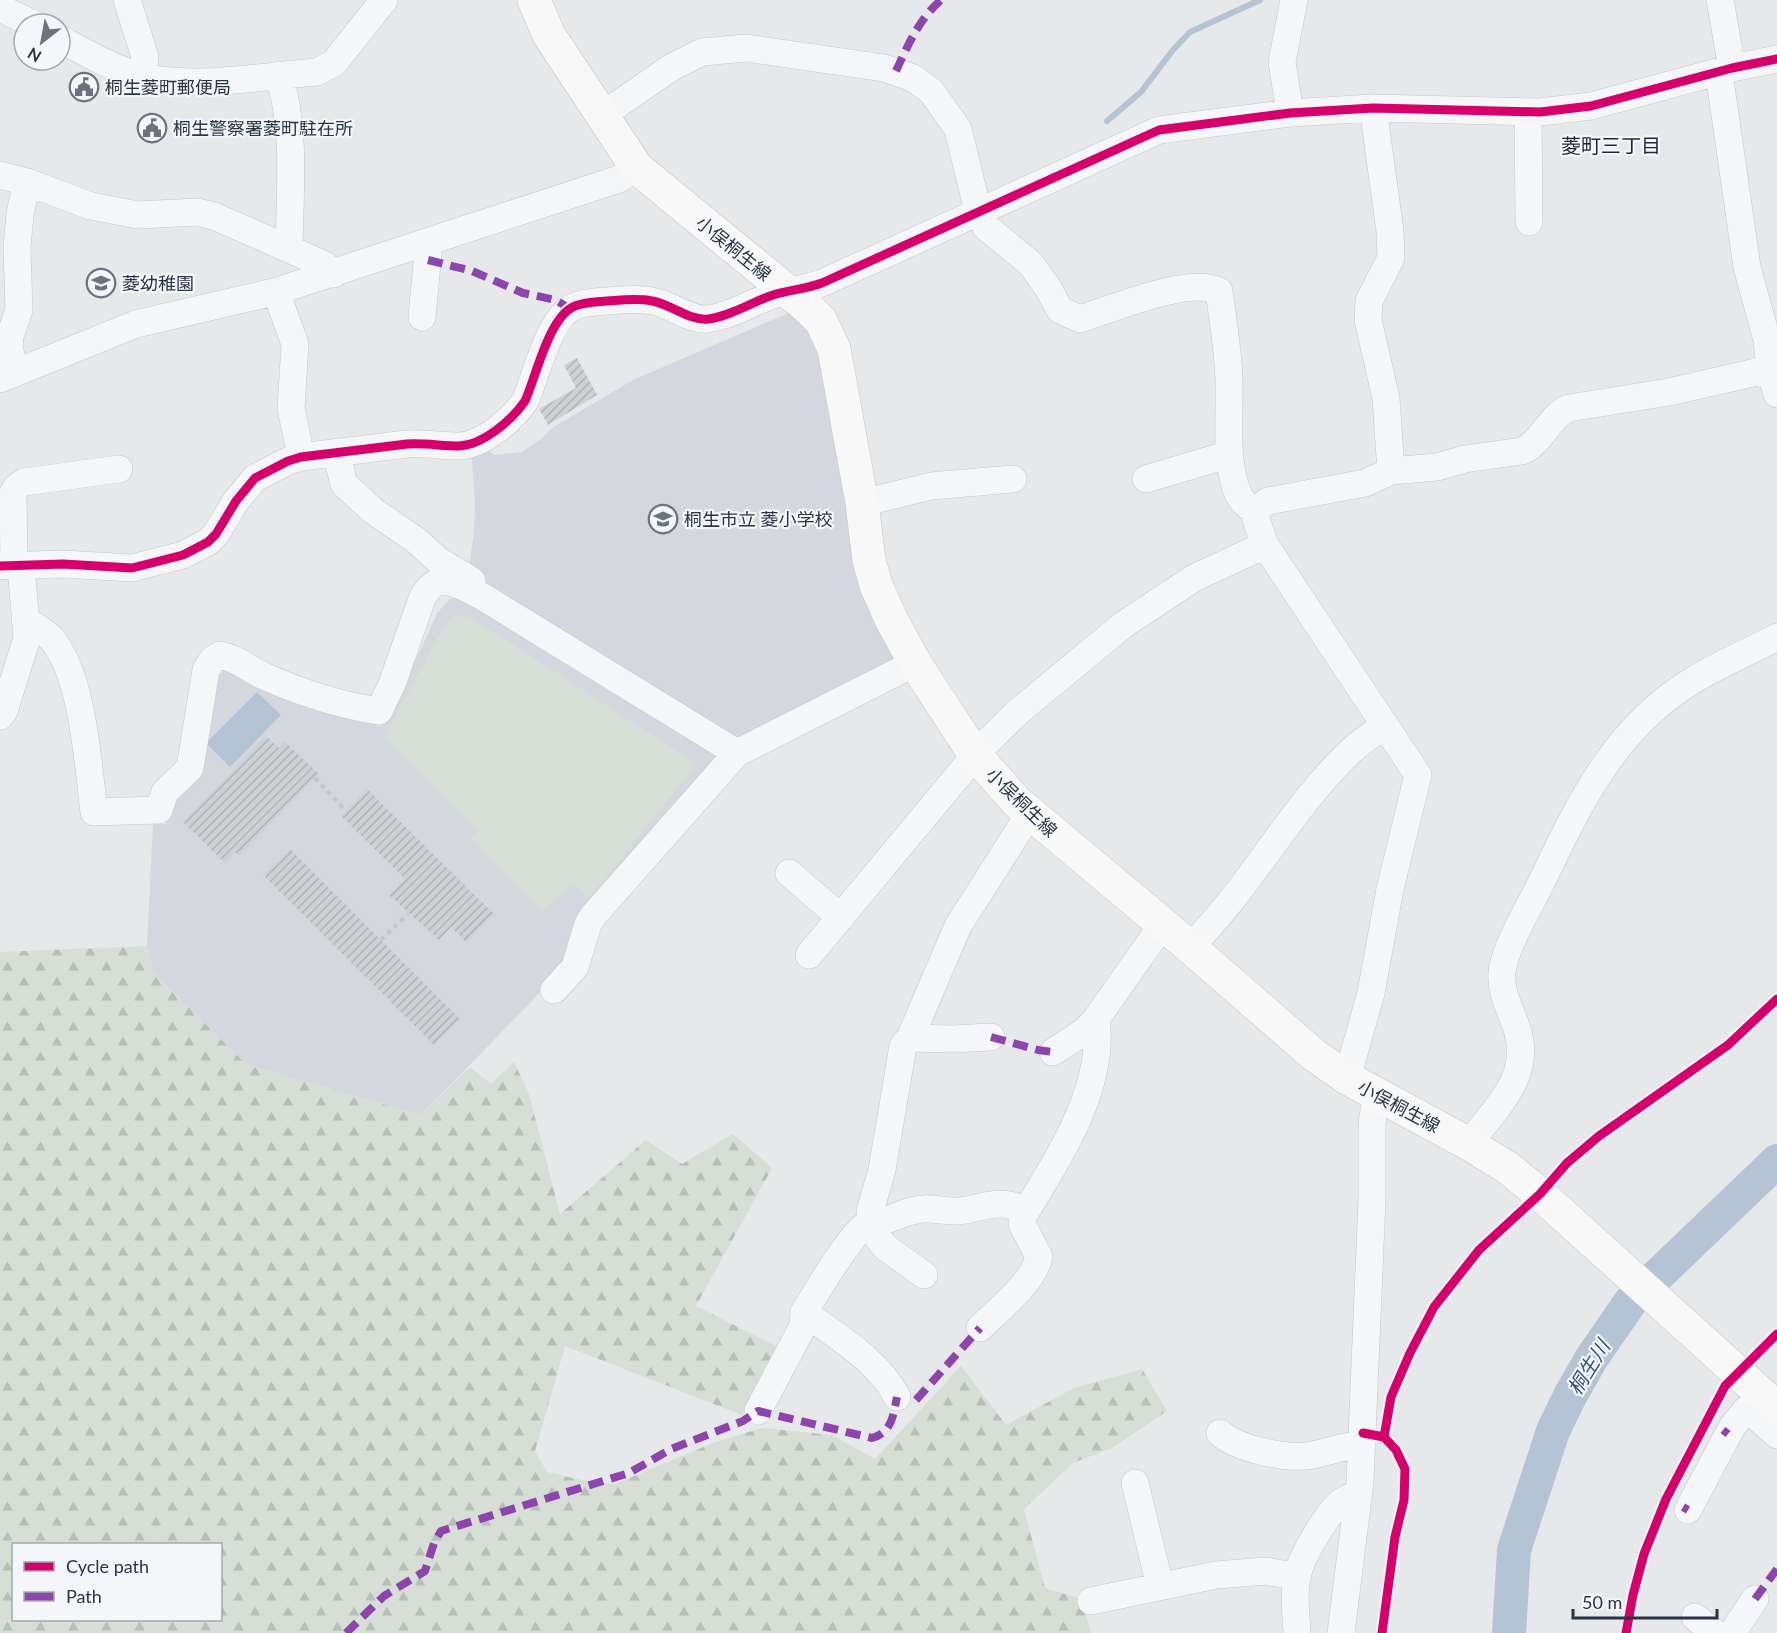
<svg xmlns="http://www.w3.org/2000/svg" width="1777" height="1633" font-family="Lato,'Noto Sans JP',sans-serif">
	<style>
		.built { fill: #d4d7dd }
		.forest { fill: url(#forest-firs); fill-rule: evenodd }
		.pitch { fill: #d6ded6 }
		.water { fill: #b4c4d5 }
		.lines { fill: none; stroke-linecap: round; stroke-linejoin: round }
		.stream { stroke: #b4c4d5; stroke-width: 6 }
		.river { stroke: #b4c4d5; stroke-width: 34 }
		.building { fill: url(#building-hatch) }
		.minor-casing { stroke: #c4c6c8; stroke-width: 28 }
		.major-casing { stroke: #c2c5c8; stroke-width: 34 }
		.path { stroke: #c5c6ca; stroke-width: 4; stroke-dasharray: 4.5 4.5; stroke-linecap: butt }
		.minor { stroke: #f5f6f7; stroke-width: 27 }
		.major { stroke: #f8f8f8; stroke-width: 33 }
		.quiet { stroke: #8e44ad; stroke-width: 8; stroke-dasharray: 15 8; stroke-linecap: butt }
		.cycleway-casing { stroke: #f4f6f9; stroke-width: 13 }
		.cycleway { stroke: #d6006c; stroke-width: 9 }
		.labels { text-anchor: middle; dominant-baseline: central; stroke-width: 4.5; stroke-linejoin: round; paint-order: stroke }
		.poi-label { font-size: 18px; fill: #2b3445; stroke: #f4f6f9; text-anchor: start }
		.street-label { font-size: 18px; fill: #2b3445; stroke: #f4f6f9 }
		.neighbourhood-label { font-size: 20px; fill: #1d2536; stroke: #f4f6f9 }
		.water-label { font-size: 20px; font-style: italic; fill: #34527a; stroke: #f4f6f9 }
	</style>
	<defs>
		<pattern id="forest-firs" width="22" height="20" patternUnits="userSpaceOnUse" patternTransform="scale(1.5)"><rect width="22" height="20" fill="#d6ded6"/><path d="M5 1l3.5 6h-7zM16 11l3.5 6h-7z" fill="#b8bfb9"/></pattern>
		<pattern id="building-hatch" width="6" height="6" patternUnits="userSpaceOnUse" patternTransform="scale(1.5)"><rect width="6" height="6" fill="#ced0d3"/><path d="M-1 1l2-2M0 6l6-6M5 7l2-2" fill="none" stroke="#b1b3b6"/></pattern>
	</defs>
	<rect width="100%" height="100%" fill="#e6e8ea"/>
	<!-- built -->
	<path class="built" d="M791,312L810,329L819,350L895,660L744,738H733L468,575L474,531L475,500L471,451L483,447L494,455L522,452L541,439L552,428L633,380Z
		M451,598L476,601L720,756L563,964L533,1000L421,1115L247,1065L153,972L147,946L153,824H166L170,800L212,681L230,666L373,722L379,727L420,651L437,613Z"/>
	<!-- forest -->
	<path class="forest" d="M147,946L153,972L247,1065L421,1115L470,1067L491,1084L514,1062L529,1094L560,1214L646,1140L682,1164L733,1134L772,1168L696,1306L780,1348L742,1415L565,1346L535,1451L547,1472L581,1480L615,1484L713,1443L762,1428L832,1435L875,1459L961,1366L1006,1425L1074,1388L1142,1369L1167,1411L1112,1448L1073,1463L1024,1509L1045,1588L1082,1599L1091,1633H0V952ZM14,1544H220V1620H14Z"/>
	<!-- pitch -->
	<path class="pitch" d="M455,615L469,617L500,636L697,764L589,898L573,884L542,911L471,838L478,830L384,738L444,626Z"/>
	<!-- water -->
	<path class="water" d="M257,692L281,715L230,767L206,743Z"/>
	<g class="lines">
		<!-- stream -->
		<path class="stream" d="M1107,121L1141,92L1173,50L1190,32L1260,0"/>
		<!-- river -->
		<path class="river" d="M1509,1633L1514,1550L1553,1431L1570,1396L1591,1359L1631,1301L1777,1161"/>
	</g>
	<!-- building -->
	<path class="building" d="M577,358L597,395L548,425L539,409L576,388L564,365Z
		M266,736L279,748L285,742L319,774L239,856L235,852L225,863L183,822Z
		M367,789L494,914L466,942L451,927L439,940L389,895L405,879L341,816Z
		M290,849L460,1019L434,1045L263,875Z"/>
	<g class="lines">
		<!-- minor casing -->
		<g class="minor-casing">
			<path id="minor" d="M127,0L145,57L142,76
				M1720,0L1732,68
				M0,8L33,24
				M60,39C86,53 114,69 143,77C195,89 264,76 317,72L334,63L384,0
				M1719,73L1747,267L1767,340L1770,369L1777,394
				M279,75C296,131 290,190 289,248
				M1373,108L1390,231L1391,258L1369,301L1368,320L1386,398L1391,471
				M1528,112L1529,222
				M1290,113L1282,62L1294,0
				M601,116L672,67L702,52L746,48L884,68L913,78L931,91L958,129L975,199L986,227L1031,264L1048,288L1060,310L1080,319C1112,309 1189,276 1219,291C1223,320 1228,350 1229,379C1230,408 1226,450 1233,477C1236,492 1241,504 1255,510
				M0,175L27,182L91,206L138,215L197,212L214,216L323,264L334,274
				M274,292L279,300L295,344L291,408L301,457
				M422,317L428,253L426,243
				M15,372L9,347L10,336L19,310L17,247L20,214L27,182
				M0,379L136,324L274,292L619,179L637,168
				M336,452L344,484L372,510L417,541L438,560L472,581
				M1146,479L1230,454
				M862,503L931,486L1013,479
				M1255,510L1256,519L1265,545L1418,775L1390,889L1371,993L1347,1078
				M1255,510L1268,501L1365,483L1391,471L1437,467L1465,459L1522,451C1542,443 1548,417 1569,408L1669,392L1770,369
				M0,566L63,564L132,568L183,555L208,542L216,534L236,501L255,478L288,461L301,457L407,444C426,443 442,446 459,446C483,445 512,420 525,401C536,377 549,316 575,306C585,302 596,302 607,301C622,300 637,298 652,301C671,304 689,321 708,319C731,316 752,302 773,295C789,290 806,289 822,283L1159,130L1290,113L1373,108L1540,112L1591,106L1732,68L1777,59
				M14,566L13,493L17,487L24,482L119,469
				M25,619C33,625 44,631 51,638C83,674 88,765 94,812L159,810L165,792L190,768L206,670L212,660L220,655C237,658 250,670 266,677C302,693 340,705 379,711L392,684L423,596C427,591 430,586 436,583C453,576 486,599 501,608L737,753
				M0,716L4,711L27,638L21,565
				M789,873L841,918
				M1190,947C1251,887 1290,808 1352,750C1362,741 1374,733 1385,725
				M809,955L982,747L1019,711L1123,625L1194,578L1265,545
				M554,990L575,967L588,924L593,916L737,753L915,663
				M910,1038L953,1039L991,1037
				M1053,1052L1085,1031L1096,1019L1163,924
				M1469,1144C1494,1109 1533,1077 1517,1029C1511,1010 1500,993 1502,972C1505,947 1528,909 1540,885C1578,806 1614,728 1692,681C1719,664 1749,652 1777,637
				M924,1275L885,1247L875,1234L870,1222V1211L882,1170L903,1046L910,1038L958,926L1030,813
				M804,1312C837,1337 878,1360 897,1397
				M980,1328C999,1309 1033,1283 1039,1257L1022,1224V1218C1056,1161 1106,1089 1096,1019
				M758,1411L803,1326L804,1312C816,1293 852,1231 869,1223C873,1221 879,1222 883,1221C897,1217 908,1210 923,1209C935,1208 946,1212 959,1211C985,1208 1001,1197 1026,1211
				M1220,1433C1237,1449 1284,1458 1306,1456C1325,1454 1342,1445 1362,1445
				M1135,1483L1160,1586
				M1688,1510L1732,1427L1746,1410L1750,1411L1777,1435
				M1091,1601L1216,1575L1266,1571L1297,1577
				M1695,1617L1715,1633
				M1297,1633C1296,1614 1293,1592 1298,1573C1302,1556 1328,1512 1341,1502C1346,1498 1352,1497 1358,1495
				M1341,1633L1360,1482L1372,1200V1123L1377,1094
				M1732,1633L1755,1599"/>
		</g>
		<!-- major casing -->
		<g class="major-casing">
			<path id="major" d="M534,0L549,35L637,168L808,308L821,321L834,349L862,503L869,560L876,585L891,619L915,663L975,755L1017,802L1190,947L1314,1055L1347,1078L1469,1144L1508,1168L1540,1194L1777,1408"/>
		</g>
		<!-- path -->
		<path class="path" d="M315,778L346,811
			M381,940L408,914"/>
		<!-- minor -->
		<use href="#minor" class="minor"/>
		<!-- major -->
		<use href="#major" class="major"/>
		<!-- quiet -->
		<path class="quiet" d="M896,71C908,45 919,19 941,0
			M428,260L472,271L523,293L556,300L570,309
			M991,1037L1038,1050L1053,1052
			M916,1400L980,1328
			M1723,1430L1728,1434
			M1683,1507L1688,1510
			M1755,1599L1777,1569
			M346,1633L384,1596L425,1571L434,1543L441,1531L629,1473L671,1449L743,1421L758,1411L872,1438C892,1432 893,1416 897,1397"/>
		<!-- cycleway casing -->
		<g class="cycleway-casing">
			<path id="cycleway" d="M0,566L63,564L132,568L183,555L208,542L216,534L236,501L255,478L288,461L301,457L407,444C426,443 442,446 459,446C483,445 512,420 525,401C536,377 549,316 575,306C585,302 596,302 607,301C622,300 637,298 652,301C671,304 689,321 708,319C731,316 752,302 773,295C789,290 806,289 822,283L1159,130L1290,113L1373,108L1540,112L1591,106L1732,68L1777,59
				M1363,1433L1384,1437L1396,1450L1405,1469L1404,1500L1395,1537L1382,1633
				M1384,1437L1391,1397L1410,1353L1434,1307L1479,1250L1540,1194L1567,1163L1599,1136L1728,1045L1777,999
				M1626,1633L1633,1595L1644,1554L1666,1499L1725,1386L1777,1334"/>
		</g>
		<!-- cycleway -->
		<use href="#cycleway" class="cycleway"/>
	</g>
	<!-- icons -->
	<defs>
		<g id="civic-ring" transform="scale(1.5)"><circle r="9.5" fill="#f4f6f9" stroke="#6c737f" stroke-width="1.5"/><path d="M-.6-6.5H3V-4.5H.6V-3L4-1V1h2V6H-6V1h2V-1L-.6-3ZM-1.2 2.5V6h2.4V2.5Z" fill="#6c737f"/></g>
		<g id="school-ring" transform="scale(1.5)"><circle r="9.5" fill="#f4f6f9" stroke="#6c737f" stroke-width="1.5"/><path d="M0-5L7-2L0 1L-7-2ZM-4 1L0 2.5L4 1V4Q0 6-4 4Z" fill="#6c737f"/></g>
	</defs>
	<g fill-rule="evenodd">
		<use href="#civic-ring" x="84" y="87"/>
		<use href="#civic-ring" x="152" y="128"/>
		<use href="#school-ring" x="101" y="283"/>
		<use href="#school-ring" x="663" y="519"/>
	</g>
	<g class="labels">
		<!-- poi labels -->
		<g class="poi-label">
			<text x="105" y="87">桐生菱町郵便局</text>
			<text x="173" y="128">桐生警察署菱町駐在所</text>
			<text x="122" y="283">菱幼稚園</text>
			<text x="684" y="519">桐生市立 菱小学校</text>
		</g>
		<!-- street labels -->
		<g class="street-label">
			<text transform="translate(734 248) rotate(39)">小俣桐生線</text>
			<text transform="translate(1022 802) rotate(44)">小俣桐生線</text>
			<text transform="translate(1399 1106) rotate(28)">小俣桐生線</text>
		</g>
		<!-- neighbourhood labels -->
		<g class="neighbourhood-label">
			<text x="1611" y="145">菱町三丁目</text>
		</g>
		<!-- water labels -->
		<g class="water-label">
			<text transform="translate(1588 1367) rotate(-58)">桐生川</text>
		</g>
	</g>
	<!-- legend -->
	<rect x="12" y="1543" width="210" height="78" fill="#f4f6f9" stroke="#a4a8b1" stroke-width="1.5"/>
	<rect x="24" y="1562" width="30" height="9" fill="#d6006c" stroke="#a4a8b1" stroke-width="1.5"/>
	<text x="66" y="1573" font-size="18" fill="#2b3445">Cycle path</text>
	<rect x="24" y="1592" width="30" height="9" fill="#8e44ad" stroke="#a4a8b1" stroke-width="1.5"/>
	<text x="66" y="1603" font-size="18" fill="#2b3445">Path</text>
	<!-- north arrow -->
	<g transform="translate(42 42) rotate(211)"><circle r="28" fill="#f4f6f9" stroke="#a4a8b1" stroke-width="1.5"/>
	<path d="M0-4.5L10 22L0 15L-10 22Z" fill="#6c737f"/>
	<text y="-9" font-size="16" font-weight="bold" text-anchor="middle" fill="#2b3445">N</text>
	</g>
	<!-- scale -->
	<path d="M1573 1609v9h144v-9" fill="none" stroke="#2b3445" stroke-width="3"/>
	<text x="1582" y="1609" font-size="18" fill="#2b3445" stroke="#f4f6f9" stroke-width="4.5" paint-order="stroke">50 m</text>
</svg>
